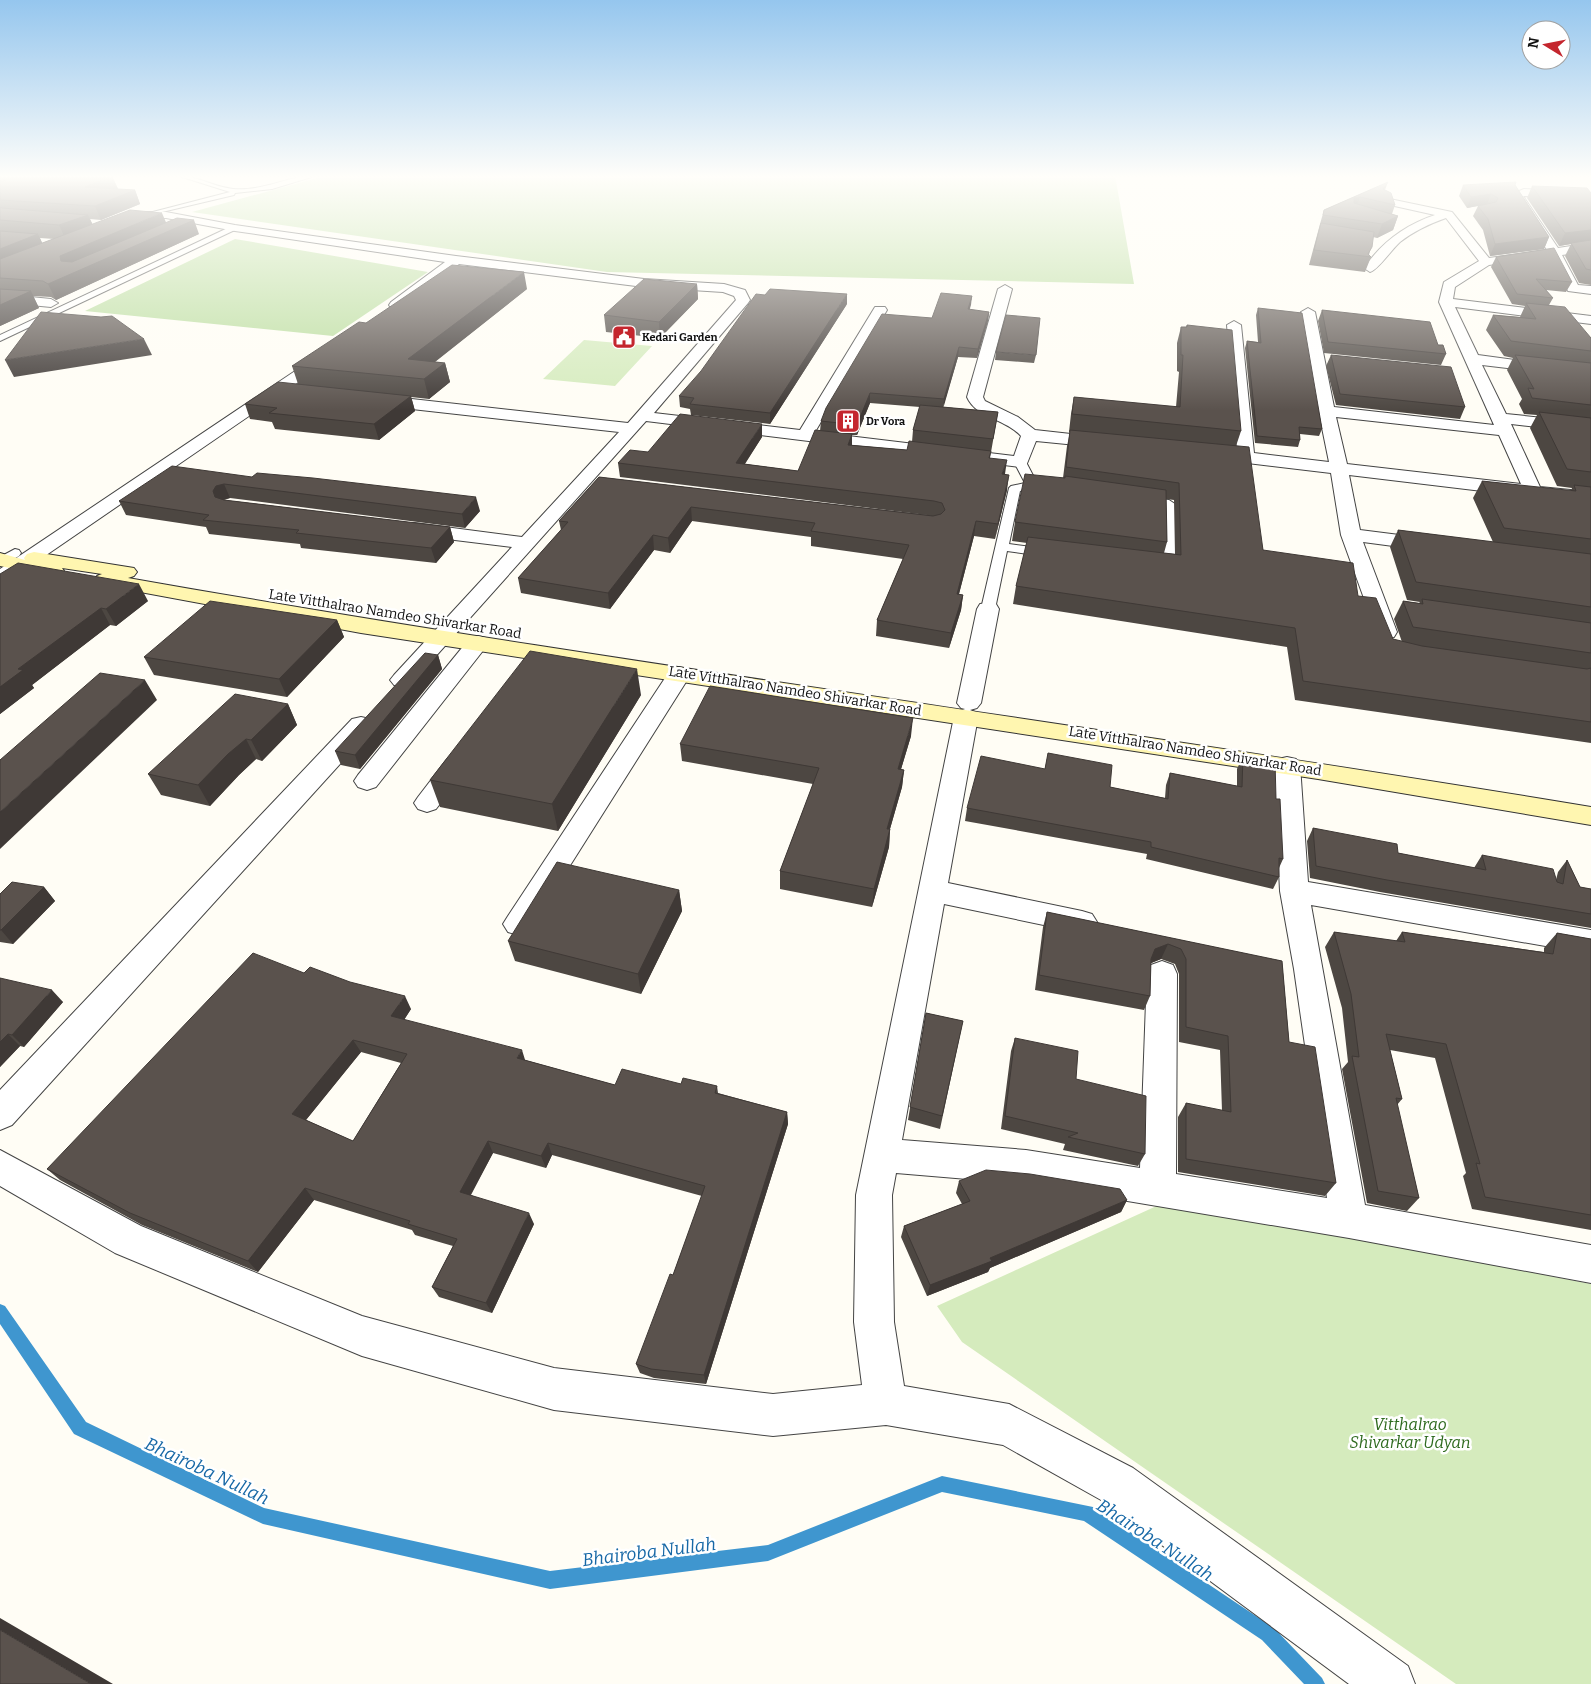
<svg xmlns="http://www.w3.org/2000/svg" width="1591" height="1684" font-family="Bitter,serif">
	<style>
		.green { fill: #d5ebbd }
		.forest { fill: #b9dc9c }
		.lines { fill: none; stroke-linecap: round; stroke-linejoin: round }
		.stream { fill: #3f96cf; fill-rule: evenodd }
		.service-casing { stroke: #444; stroke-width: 2 }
		.minor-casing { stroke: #444; stroke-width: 2 }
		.secondary-casing { stroke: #333; stroke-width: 2 }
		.service { fill: #fff; fill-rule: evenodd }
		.minor { fill: #fff; fill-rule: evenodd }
		.secondary { fill: #fff6b0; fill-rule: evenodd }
		.wall { fill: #4d4742; fill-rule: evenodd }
		.shaded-wall { fill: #3f3936 }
		.building { fill: #5a524d; stroke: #3f3936; fill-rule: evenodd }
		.labels { text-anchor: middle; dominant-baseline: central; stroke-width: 5; stroke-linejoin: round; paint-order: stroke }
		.far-poi-label { font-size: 11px; font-weight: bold; fill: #111; stroke: #fff; text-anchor: start }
		.street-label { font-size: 14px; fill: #111; stroke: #fff }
		.near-park-label { font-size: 16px; font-style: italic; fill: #2f6b1f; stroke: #fff }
		.near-water-label { font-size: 18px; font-style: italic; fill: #1768a6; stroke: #fff }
	</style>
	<rect width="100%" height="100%" fill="#fffdf5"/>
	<!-- green -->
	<path class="green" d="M584,340L652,346L615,386L543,379Z
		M1161,1204H1177L1591,1284V1684H1456L962,1342L937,1306Z"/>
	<!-- forest -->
	<path class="forest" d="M328,175H1115L1134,284L607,272L192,212Z
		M235,239L428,272L333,336L85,311Z"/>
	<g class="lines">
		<!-- stream -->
		<path class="stream" d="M0,1304L5,1306L86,1422L264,1508L550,1571L768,1545L942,1476L1093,1507L1274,1628L1322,1678L1325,1684H1304L1262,1640L1084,1521L942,1492L768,1561L550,1589L263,1524L74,1434L0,1324Z"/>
		<!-- service casing -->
		<g class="service-casing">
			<path id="service" d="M176,175C196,175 213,187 233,189C262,192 290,175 318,175L272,189L235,193L234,195L145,216V214L230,192Z
				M232,226L239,228L0,341V335Z
				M1020,459L1026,462L1038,485L1036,487L1020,491L1009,544L1048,549L1054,553L1048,557L1007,551L995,609L988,613L981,609L1009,488L1011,486L1025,483L1014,462Z
				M1143,497L1169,500L1175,504V569L1174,572H1161L1155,568L1163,564V507L1139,504V498Z
				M15,549L19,550L21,553L19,556L0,566V557Z"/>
		</g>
		<!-- minor casing -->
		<g class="minor-casing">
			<path id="minor" d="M1524,189L1585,192L1591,196V206L1587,205L1582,198L1523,196L1558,248L1591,243V251L1562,255L1578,285L1591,286V294L1568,291L1550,256L1489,265L1455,287L1453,299L1591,316V324L1455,307L1478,355L1553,365L1556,368L1548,373L1482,365L1506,414L1591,423V433L1511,424L1540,487L1591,492V504L1349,475L1360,530L1431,539L1438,541L1441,545L1438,549L1431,551L1363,542L1397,632L1394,637L1386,639L1378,637L1341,535L1331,473L1214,459L1208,458L1205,454L1208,450L1214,449L1237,451L1227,325L1234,321L1241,325L1254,453L1329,462L1308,359L1301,312L1308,308L1315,312L1334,407L1494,425L1439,302L1444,282L1479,261L1446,218C1429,224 1414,231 1400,242C1392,249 1378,270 1370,272L1364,268C1382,242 1405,225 1435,215L1381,203L1380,201L1385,198L1452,212L1489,258L1547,250L1512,194ZM1336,417L1499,435L1521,484L1347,464Z
				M147,212H166L235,225L456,256L644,279L724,284L745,290L750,300L748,303L654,413L800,430L875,307H885L887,310L815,432L1014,456L1021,436C1006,419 976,418 967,397L998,289L1005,285L1012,289L983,397L985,401L1018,417L1035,430L1107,438L1113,439L1116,443L1113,447L1107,448L1036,441L1026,466L1020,467L646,421L410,685L402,687L394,685L390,680L394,675L512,547L414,535L407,533L404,529L407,525L414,523L522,537L619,432L376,405L370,403L368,400L370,397L376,395L628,423L736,300L734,296L723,292L644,287L459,264L401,308H391L389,305L391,302L445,262L235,231L166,218H148L127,225L121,222Z
				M0,294L51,299L58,303L51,307L0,302Z
				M327,352L334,356L332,359L7,582L0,584V569L322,353Z
				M988,603L996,604L999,609L981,703L977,708L970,710L975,712L978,717L948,883L1082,911L1092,914L1097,922L1092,930L1082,933L944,904L902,1140L1026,1150L1140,1168L1147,974L1151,965L1162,961L1173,965L1177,974L1176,1174L1327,1198L1294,969L1280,891L1274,765L1278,759L1287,757L1296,759L1300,765L1308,882L1591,930V954L1311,905L1365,1205L1591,1245V1283L1349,1238L1026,1184L896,1173L892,1195L894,1322L904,1386L1009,1404L1133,1468L1408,1666L1415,1684H1349L1101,1500L1003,1445L886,1425L773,1436L554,1410L362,1356L115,1253L0,1186V1150L141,1226L362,1316L554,1368L773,1394L862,1385L854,1322L856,1195L954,717L957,712L965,709L961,708L957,703L977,609L980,604Z
				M478,636L486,638L489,643L376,787L367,790L358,787L354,781L358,775L470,638Z
				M679,667L687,669L691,674L528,932L518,935L508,932L503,924L508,916L671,669Z
				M361,717L370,719L373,725L370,731L12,1125L0,1130V1090L352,719Z
				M457,756L466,758L470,764L466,770L436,809L427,812L418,809L414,803L418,797L448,758Z"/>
		</g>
		<!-- secondary casing -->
		<g class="secondary-casing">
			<path id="secondary" d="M34,552L134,568L137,572L134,576L128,578C614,664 1104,726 1591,807V825L1318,779L361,633L97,584L94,580L97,576L102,574L62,568L64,571L61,575L54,577L0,566V553L25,560L24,558L27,554Z"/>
		</g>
		<!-- service -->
		<use href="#service" class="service"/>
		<!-- minor -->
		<use href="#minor" class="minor"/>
		<!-- secondary -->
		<use href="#secondary" class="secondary"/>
	</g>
	<!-- wall -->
	<path class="wall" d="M0,175L112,176L118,189L135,190L140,204L101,220L90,219L92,224L166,223L199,234L56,300L51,297L33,296L39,308L0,326ZM40,238L54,239L42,243Z
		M1388,182L1385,190L1395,205L1392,214L1398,216L1393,230L1377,238L1373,237L1369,255L1371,257L1365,272L1309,265L1320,224L1324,210Z
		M1463,185H1515L1549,237L1544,249L1490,256L1483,230L1473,216L1478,206L1467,208L1459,196Z
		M1532,186L1591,193V285L1579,283L1565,256L1571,244L1559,246L1527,198Z
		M1496,257L1572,282L1566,292L1546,290L1553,298L1549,305L1591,338V743L1295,700L1287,647L1013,604L1016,586L1027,543L1012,541L1015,522L1063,478L1067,446L1070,432H1069L1071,414L1074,397L1176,407L1179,372L1177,371V343L1181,327H1186L1187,325L1241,431L1236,446L1263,550L1358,596L1393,639L1402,642L1394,619L1403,601L1419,603L1420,602L1407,600L1390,547L1398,530L1493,542L1473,498L1482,481L1571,491L1572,488L1557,486L1530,428L1537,415L1524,414L1519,404L1522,399L1507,370L1513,358L1504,356L1486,330L1493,315L1520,317L1525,306L1512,304L1491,267ZM1166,499L1174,500L1175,554L1164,553L1167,542Z
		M697,284L698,299L660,338L606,332L604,315Z
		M527,289L435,362L445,363L450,382L429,399L411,397L415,411L379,440L275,429L272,422L250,419L245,404L298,384L292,366L366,323Z
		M972,296L969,310L989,312L988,321L977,358L958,357L943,407L998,412L990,458L1004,475L1007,490L995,539L974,536L959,594L963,595L961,610L949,648L876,636L877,620L903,559L811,546V537L692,521L670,553L654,550L610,609L521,593L518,578L561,530L559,521L599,477L935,516L620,477L618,463L648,452L762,437L745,464L798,471L820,431L821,421L932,318ZM870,403L920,407L913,430L912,442L907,450L852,445V435H857Z
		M847,304L770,424L691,415L690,409L680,407L679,396Z
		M1258,308L1322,429L1319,436L1300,434V440L1298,447L1255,443L1245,348L1247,341L1258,342L1256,315Z
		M1322,310L1438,345L1446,354L1441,365L1324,353L1318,321Z
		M996,352L1036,355L1034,363L995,360Z
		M1331,355L1465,407L1460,419L1336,405L1326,366Z
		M252,477L480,511L465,528L230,498L224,500L450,527L454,542L436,563L301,548L300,544L209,534L206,527L126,515L119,501Z
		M0,574L148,601L116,626L110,625L32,685L34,688L0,714Z
		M337,620L344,637L287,697L154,675L144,657Z
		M438,655L442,669L360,769L341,765L335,751Z
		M641,695L558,831L440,807L430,780Z
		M288,704L297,725L262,761L256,759L239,775L210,806L161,795L148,774Z
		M911,736L901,769L904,770L902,787L890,829L889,847L872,907L780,889V871L813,784L682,761L680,744Z
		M1048,753L1110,787L1165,798L1166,785L1170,773L1237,786V769L1243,756L1276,799L1283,859L1279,868V877L1273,889L1146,859L1147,854L965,821L967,808L1045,769Z
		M1313,828L1398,853L1474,868L1482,855L1556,880L1558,872L1567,860L1580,887L1591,889V928L1380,892L1310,878L1307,841Z
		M44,887L55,901L13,944L0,942V894Z
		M679,890L682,911L641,994L515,961L508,941Z
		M1047,912L1282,961L1289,1042L1336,1183L1325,1196L1178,1172V1117L1186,1103L1222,1111L1220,1050L1179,1042V974L1175,964L1161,959L1151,963L1150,996L1144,1010L1035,990L1043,927Z
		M1334,932L1396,941L1402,932L1544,952V948L1557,933L1591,939V1230L1472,1209L1463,1176L1466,1173L1435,1058L1390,1050L1402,1099L1397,1105L1419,1198L1407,1211L1367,1203L1342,1069L1348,1062L1342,1008L1325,947Z
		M304,973L411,1009L404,1020L525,1060L615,1085L681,1084L717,1086L718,1093L787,1112L788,1124L706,1384L654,1378L640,1373L636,1364L673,1275L702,1196L552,1155L546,1168L493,1153L471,1195L534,1224L492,1313L439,1297L432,1287L453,1246L415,1235L412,1230L314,1200L258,1272L142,1225L60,1180L47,1169ZM361,1052L401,1063L353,1141L306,1120Z
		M0,978L63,1002L24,1047L20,1046L0,1067Z
		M926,1013L963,1021L940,1129L908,1120Z
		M1015,1038L1145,1154L1138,1166L1063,1150L1065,1144L1001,1129L1011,1051Z
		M959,1181L1127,1200L1121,1212L990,1268L988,1272L927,1296L901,1237L904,1226L962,1204L956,1193Z"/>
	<!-- shaded-wall -->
	<path class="shaded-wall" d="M0,175H19L0,190Z
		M112,176L118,189L85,187Z
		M135,190L140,204L101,220L95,206Z
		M1491,194L1487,204L1467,208L1471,197Z
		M1360,197L1355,210L1350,212L1354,198Z
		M162,213L168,227L194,220L199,234L56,300L48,284L60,256Z
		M88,215L95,229L66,240L59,225Z
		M1398,216L1393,230L1377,238L1382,224Z
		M1591,230V242L1571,243V244L1559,246L1565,233Z
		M38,234L45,249L0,267V249Z
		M1549,237L1544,249L1490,256L1495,244Z
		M524,272L527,289L414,378L408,359Z
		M697,284L698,299L660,338L659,322Z
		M31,291L39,308L0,326V305Z
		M847,294V304L770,424V413Z
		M972,296L971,305L967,318L968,309Z
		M989,312L988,321L977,358L978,349Z
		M144,339L152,355L14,377L5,360Z
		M959,347L958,357L943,409L944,399Z
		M445,363L450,382L429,399L424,379Z
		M870,393V403L857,435V425Z
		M411,396L415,411L379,440L374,424Z
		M762,424V437L736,477V463Z
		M852,434V448L848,445Z
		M1007,460L1005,474L1000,489L1002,474Z
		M1009,475L1007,490L995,539L998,524Z
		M224,484L230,498L222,500L221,511L213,491L216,486Z
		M476,497L480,511L465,528L462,514Z
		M691,507L692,521L670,553L668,538Z
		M976,521L974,536L955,609L957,594Z
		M450,527L454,542L436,563L431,548Z
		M653,535L654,550L610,609L608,593Z
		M139,584L148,601L116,626L106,609Z
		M963,595L961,610L949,648L951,633Z
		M101,608L110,625L32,685L34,688L0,714V687L18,669Z
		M337,620L344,637L287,697L279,679Z
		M438,655L442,669L360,769L355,755Z
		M637,669L641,695L558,831L552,804Z
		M145,680L157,700L0,849V812Z
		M288,704L297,725L262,761L251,740Z
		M913,718L911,736L896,786L898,769Z
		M246,739L256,759L239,775L210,806L198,785L228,754Z
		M904,770L902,787L885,846L887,829Z
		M890,829L889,847L872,907L874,889Z
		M44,887L55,901L13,944L1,930Z
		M679,890L682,911L641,994L638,974Z
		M1168,944L1161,959L1149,964L1155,949Z
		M52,990L63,1002L24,1047L12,1035Z
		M405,996L411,1009L398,1029L391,1016Z
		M8,1034L20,1046L0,1067V1042Z
		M353,1040L361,1052L301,1126L292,1114Z
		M522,1050L526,1063L517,1058Z
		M787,1112L788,1124L706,1384L704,1375Z
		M488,1141L493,1153L466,1203L460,1192Z
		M548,1143L552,1155L546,1168L541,1156Z
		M305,1188L314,1200L258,1272L248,1261Z
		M1127,1200L1121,1212L990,1268L988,1272L927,1296L930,1285L990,1258Z
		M529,1213L534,1224L492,1313L486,1303Z
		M0,1618L113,1684H91L0,1630Z"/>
	<!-- building -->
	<path class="building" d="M19,175H101L112,176L85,187L135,190L95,206L0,200V182Z
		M1388,182L1383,189L1391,193L1395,205L1360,197L1354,198V203L1398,216L1382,224L1323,215L1324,210Z
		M1516,182L1515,185L1549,237L1495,244L1488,219L1478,206L1496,202L1498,198L1491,194L1471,197L1463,185Z
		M1532,186L1587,188L1591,193V230L1565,233Z
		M0,207L2,208L88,215L59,225L0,220Z
		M130,210L162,213L60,256L61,261L72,262L177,218L194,220L48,284L43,281L0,278V259Z
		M1321,223L1374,232L1372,247L1368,254L1371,257L1314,250Z
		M0,231L38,234L0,249Z
		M1591,240V270L1586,269L1571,243Z
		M1554,248L1572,282L1536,279L1553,298L1517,294L1496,257Z
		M452,265L524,272L408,359L445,363L424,379L292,366L359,322L366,323Z
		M644,279L697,284L659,322L604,315Z
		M0,289L31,291L0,305Z
		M770,289L847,294L770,413L690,404L694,398L679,396L701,371L756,294L765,295Z
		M941,293L972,296L968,309L989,312L978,349L959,347L944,399L870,393L857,425L821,421L826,408L882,314L932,318Z
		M1526,303L1565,307L1591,338V351L1511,341L1493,315L1536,319Z
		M1258,308L1302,313L1322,429L1299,427L1300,440L1257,436L1247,341L1261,343Z
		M1322,310L1430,322L1438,345H1443L1446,354L1328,342Z
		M41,312L101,317L112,316L144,339L5,360Z
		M1006,315L1040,318L1036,355L996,352Z
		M1187,325L1232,330L1241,431L1072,414L1074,397L1180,407L1183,355H1181V327H1187Z
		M1331,355L1451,367L1465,407L1340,394Z
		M1515,355L1591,363V405L1532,398L1528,388L1534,389Z
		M278,382L411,396L374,424L269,413L277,408L245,404Z
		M920,405L998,412L993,439L913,430Z
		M1539,412L1591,418V472L1567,469Z
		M680,414L762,424L736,463L798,471L815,430L852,434L848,445L907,450L909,441L991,451L989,458L1007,460L1002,474L1009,475L998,524L976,521L957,594L963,595L951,633L877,620L909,545L811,531L815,523L691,507L668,538L653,535L608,593L518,578L568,522L559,521L599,477L933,516L941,514L945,510L942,503L934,501L618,463L630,450L648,452Z
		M1070,430L1249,447L1263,550L1353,563L1358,596L1376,598L1393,639L1422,646L1587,669L1591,668V722L1303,681L1295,628L1016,586L1028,537L1181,555L1179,483L1066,467Z
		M172,466L252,477L257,473L313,478L476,497L462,514L224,484L216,486L213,491L215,497L224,500L450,527L431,548L296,533L299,530L203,520L209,515L119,501Z
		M1025,474L1065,478V476L1166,490L1167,542L1015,522Z
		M1482,481L1576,491L1574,485L1591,487V539L1504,528Z
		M1398,530L1591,554V607L1416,582Z
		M18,563L139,584L106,609L101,608L18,669L23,670L0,687V574Z
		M1422,599L1591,623V653L1413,627L1403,601L1423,604Z
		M210,601L337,620L279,679L144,657Z
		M530,651L637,669L552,804L430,780Z
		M425,653L438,655L355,755L335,751Z
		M100,673L145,680L0,812V760Z
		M710,686L913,718L898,769L904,770L887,829H890L874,889L780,871L819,768L680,744Z
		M235,694L288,704L251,740L246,739L228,754L198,785L148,774Z
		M1048,753L1112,765L1110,787L1168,799L1170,773L1242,787L1243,756L1275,761L1276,799H1280L1283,859L1279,858V877L1151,847V842L967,808L981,756L1045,769Z
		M1313,828L1397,844L1398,853L1486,870L1482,855L1553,869L1557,882L1563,884L1567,860L1580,887L1591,889V914L1387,880L1316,866Z
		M557,862L679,890L638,974L508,941Z
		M12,882L44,887L1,930H0V894Z
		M1047,912L1282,961L1289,1042L1315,1047L1336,1183L1186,1159V1103L1231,1112L1228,1036L1186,1027V959L1181,949L1168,944L1155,949L1151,959L1150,996L1039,975Z
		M1334,932L1405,942L1402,932L1553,954L1557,933L1591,939V1215L1485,1197L1476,1163L1480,1164L1446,1044L1386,1034L1402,1099L1396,1098L1419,1198L1378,1191L1352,1056L1359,1057L1351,994Z
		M253,953L304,973L310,967L350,982L405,996L391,1016L522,1050L517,1058L615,1085L622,1069L681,1084L683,1078L717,1086L715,1093L787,1112L704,1375L651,1369L636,1364L670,1274L673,1275L705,1186L548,1143L541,1156L488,1141L460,1192L529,1213L486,1303L432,1287L457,1239L408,1224L410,1221L305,1188L248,1261L130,1213L47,1169ZM353,1040L407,1054L353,1141L292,1114Z
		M0,978L52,990L12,1035L8,1034L0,1042Z
		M926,1013L963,1021L942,1116L910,1107Z
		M1015,1038L1078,1051L1076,1079L1146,1096L1145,1154L1068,1137L1078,1133L1005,1116Z
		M986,1170L1030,1174L1120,1189L1127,1200L990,1258L992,1261L930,1285L904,1226L970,1201L959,1181Z
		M0,1630L91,1684H0Z"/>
	<!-- sky -->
	<linearGradient id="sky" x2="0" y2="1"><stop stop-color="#95c6ee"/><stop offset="0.43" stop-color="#fffefa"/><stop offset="1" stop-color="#fffefa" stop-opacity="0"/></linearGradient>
	<rect width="1591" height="411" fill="url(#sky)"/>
	<!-- icons -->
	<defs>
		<g id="civic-square" transform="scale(1.25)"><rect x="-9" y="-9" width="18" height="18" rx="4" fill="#c4262e" stroke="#fff"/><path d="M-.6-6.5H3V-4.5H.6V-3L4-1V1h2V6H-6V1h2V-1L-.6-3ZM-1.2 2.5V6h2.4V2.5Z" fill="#fff"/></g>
		<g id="building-square" transform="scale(1.25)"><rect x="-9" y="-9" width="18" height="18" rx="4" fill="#c4262e" stroke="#fff"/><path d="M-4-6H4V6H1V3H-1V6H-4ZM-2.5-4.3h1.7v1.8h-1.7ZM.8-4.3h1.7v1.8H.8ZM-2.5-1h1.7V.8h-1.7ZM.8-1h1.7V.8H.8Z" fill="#fff"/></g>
	</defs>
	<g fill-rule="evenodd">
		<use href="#civic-square" x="624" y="337"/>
		<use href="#building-square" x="848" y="421"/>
	</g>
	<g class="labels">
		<!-- far-poi labels -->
		<g class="far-poi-label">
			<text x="642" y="337">Kedari Garden</text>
			<text x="866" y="421">Dr Vora</text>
		</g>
		<!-- street labels -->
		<g class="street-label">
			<text transform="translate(395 614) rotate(9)">Late Vitthalrao Namdeo Shivarkar Road</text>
			<text transform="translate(795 691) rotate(9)">Late Vitthalrao Namdeo Shivarkar Road</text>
			<text transform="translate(1195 751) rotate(9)">Late Vitthalrao Namdeo Shivarkar Road</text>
		</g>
		<!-- near-park labels -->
		<g class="near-park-label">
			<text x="1410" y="1424">Vitthalrao<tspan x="1410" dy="18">Shivarkar Udyan</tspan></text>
		</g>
		<!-- near-water labels -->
		<g class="near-water-label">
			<text transform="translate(207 1471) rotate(25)">Bhairoba Nullah</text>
			<text transform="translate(1155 1540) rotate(33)">Bhairoba Nullah</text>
			<text transform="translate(649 1552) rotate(-7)">Bhairoba Nullah</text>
		</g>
	</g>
	<!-- north arrow -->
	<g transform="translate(1546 45) rotate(280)"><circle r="24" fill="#ffffff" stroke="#a0a0a0"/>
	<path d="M0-4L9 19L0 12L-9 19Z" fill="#c4262e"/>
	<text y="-8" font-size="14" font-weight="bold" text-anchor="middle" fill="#111111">N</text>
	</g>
</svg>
